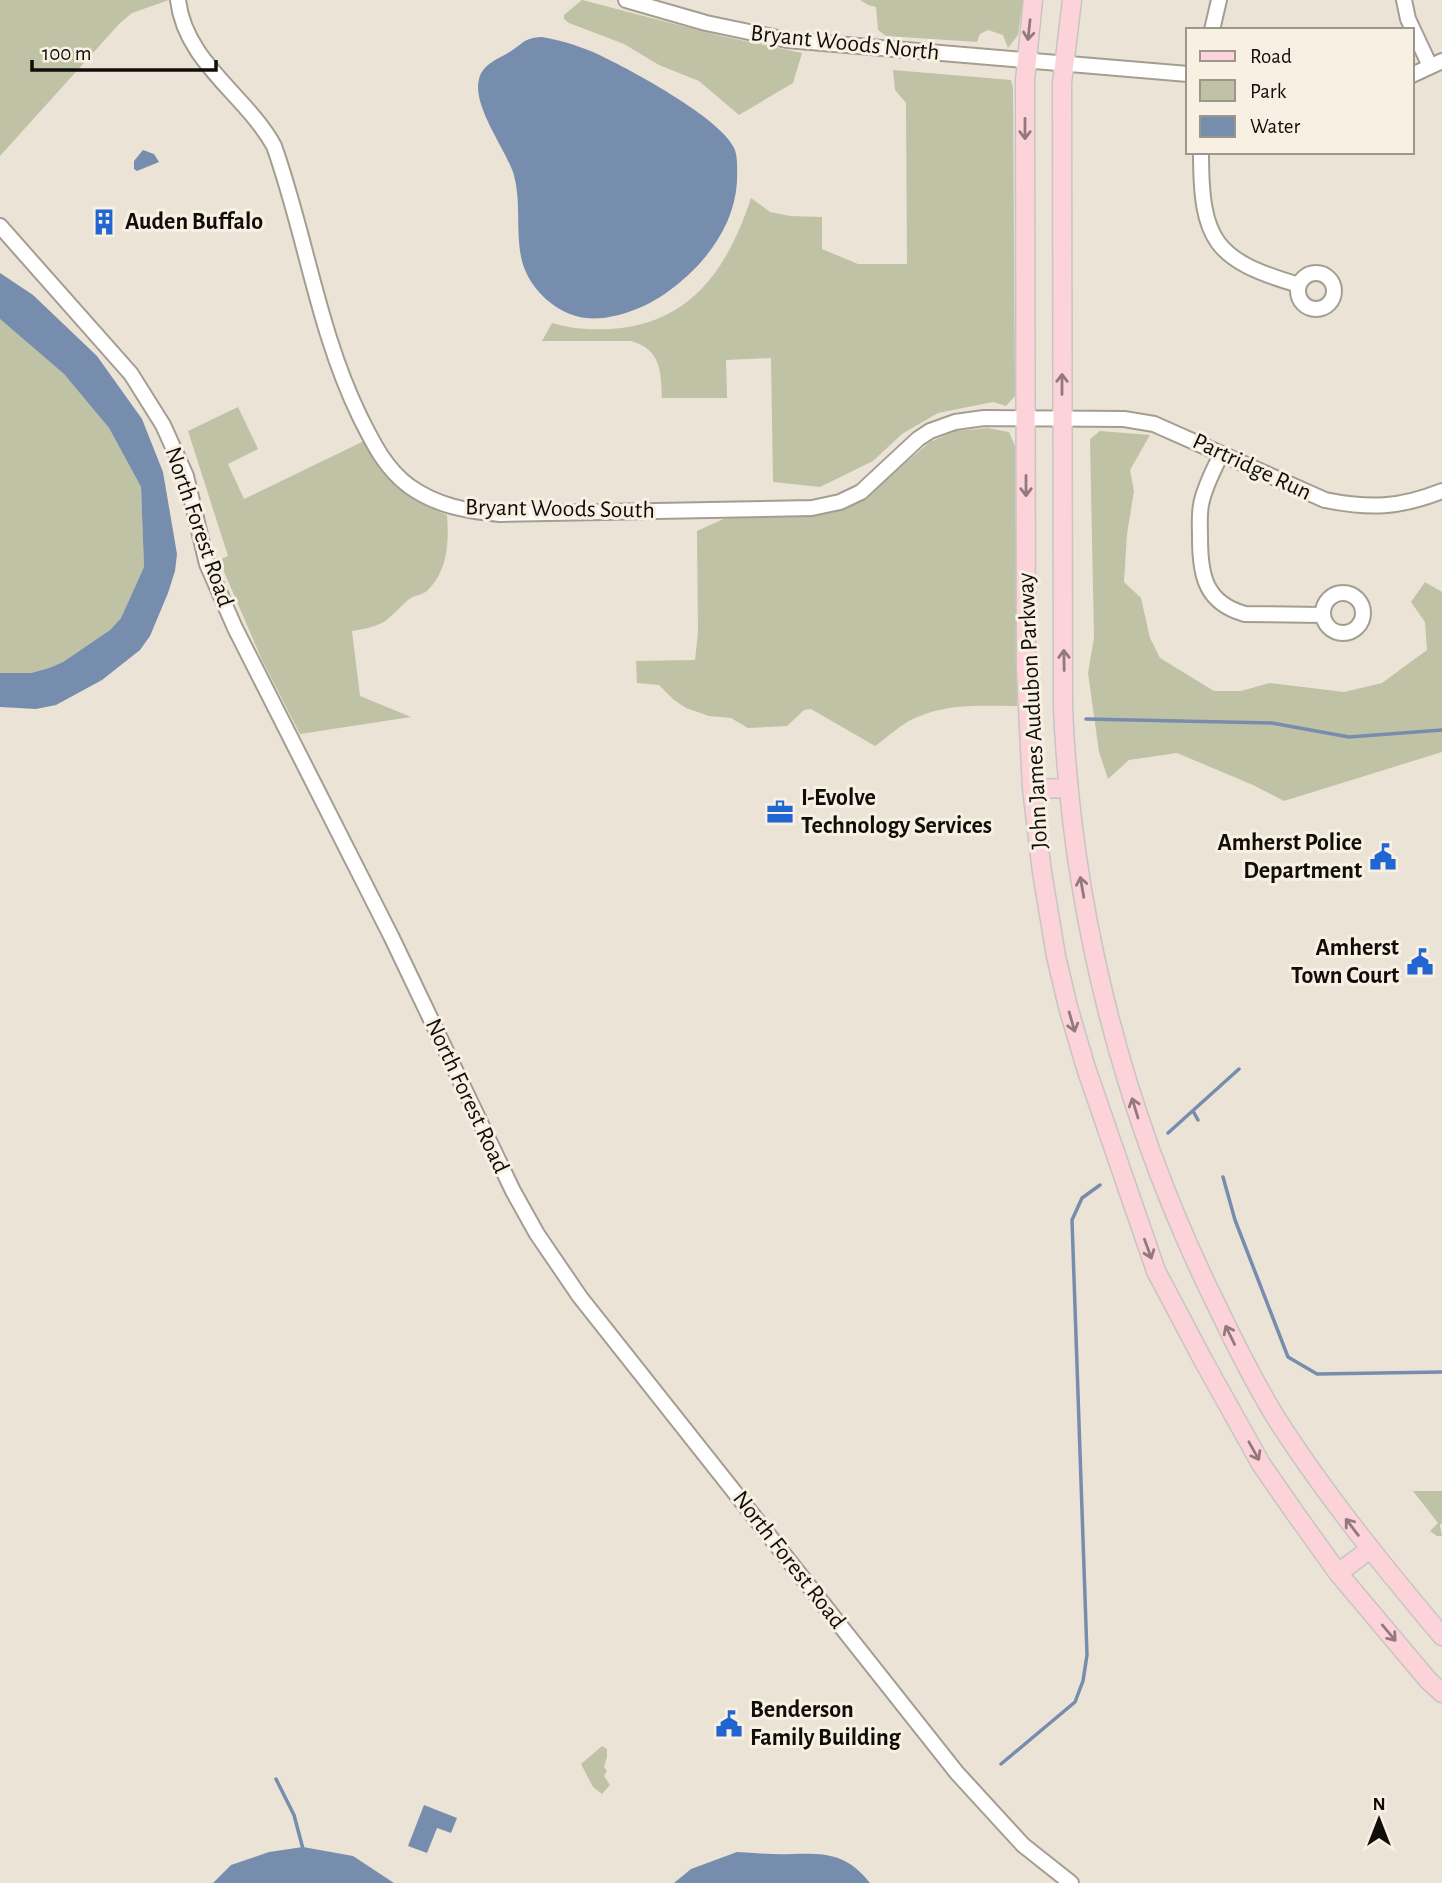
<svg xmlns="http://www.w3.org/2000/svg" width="1442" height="1883" font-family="'Alegreya Sans',sans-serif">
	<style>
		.green { fill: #bfc2a4 }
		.water { fill: #778dae }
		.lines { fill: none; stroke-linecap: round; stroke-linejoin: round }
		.stream { stroke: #778dae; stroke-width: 3.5 }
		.minor-casing { stroke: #a59d92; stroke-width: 18 }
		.major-casing { stroke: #c6c5c4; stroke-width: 21 }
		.minor { stroke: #fff; stroke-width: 14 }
		.major { stroke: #fcd3d9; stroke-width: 18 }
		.oneway { stroke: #927a7c }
		.labels { text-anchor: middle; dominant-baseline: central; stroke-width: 6; stroke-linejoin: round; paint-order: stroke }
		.street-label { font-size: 24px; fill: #110e0a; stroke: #f9f0e4 }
		.poi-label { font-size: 24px; font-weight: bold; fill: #110e0a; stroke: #f9f0e4; text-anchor: start }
	</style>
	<rect width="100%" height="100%" fill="#ece3d7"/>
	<!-- green -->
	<path class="green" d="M0,0H169L132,13L120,23L0,156Z
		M582,0L717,35L802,53L793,83L739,115L699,81L659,65L624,44L569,23L564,19V15Z
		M860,0H1023L1018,35L1008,48L1003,35L988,30L980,34L977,42L886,36L878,30L876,7L868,5Z
		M893,70L1011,80L1013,88L1015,396L1006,406L993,402L938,413L902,434L873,461L820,487L773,482L771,358L726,360L727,398H662C661,372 661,349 631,341H542L552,323C572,329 591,330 611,329C691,324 728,268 751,198L770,212L790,216L822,217V249L858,264H907L906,103L895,90Z
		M0,319L64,374L109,428L141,487L144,567L121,618L110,630L63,662L49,668L31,673H0Z
		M238,407L258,449L228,464L244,499L364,441C385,476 409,501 447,515C449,542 448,571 427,591C421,596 413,595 408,600C383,623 387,625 352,631L360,696L411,717L300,734L262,660L219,560L228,556L188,431Z
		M988,428L1009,432L1015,446L1017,706C982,706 948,703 915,718C901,724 888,737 875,746L811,709L804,710L787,726L748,728L731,718L709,716L686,708L674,700L659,685L637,683L636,661L695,660L698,632L697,531L728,517L809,516L834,512L863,499L930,442L955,431Z
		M1100,431L1150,435L1130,470L1134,491L1127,534L1124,582L1141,598L1150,638L1160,658L1214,691H1241L1270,683L1344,692L1382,683L1427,650L1425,622L1411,602L1425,582L1442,592V752L1284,801L1253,785L1177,753L1129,760L1108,779L1099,752L1088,673L1094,638L1090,439Z
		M1413,1491H1442V1523L1440,1525L1442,1536H1437L1430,1531L1438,1523Z
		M602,1746L607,1749V1757L604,1767L607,1771L604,1776L610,1785L602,1794L593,1787L581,1764Z"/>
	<!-- water -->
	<path class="water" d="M542,37C560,40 576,45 593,52C624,66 724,119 735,150C738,160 737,172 737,182C734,228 703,267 666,293C645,308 612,321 586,318C557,315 529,289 522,261C515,232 522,201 513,172C504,147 472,105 479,79C483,62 502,58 514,49C519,46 522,42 527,40C531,38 537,37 542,37Z
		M143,150L154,154L159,162L137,171L134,169V161Z
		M0,273L33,295L97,356L142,419L163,472L177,554L175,571L168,593L150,636L140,650L102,680L56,705L36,709L0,707V673H31L49,668L63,662L110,630L121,618L144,567L141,487L109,428L64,374L0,319Z
		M424,1805L457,1818L451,1833L437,1828L427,1853L408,1846Z
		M303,1847L353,1856L394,1883H213L231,1865L269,1852Z
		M737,1852C755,1853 774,1855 792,1854C827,1853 847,1854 870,1883H674L691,1869Z"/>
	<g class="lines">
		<!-- stream -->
		<path class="stream" d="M1086,719L1272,723L1349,737L1442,730
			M1193,1111L1198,1120
			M1168,1133L1239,1069
			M1223,1177L1235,1220L1288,1357L1317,1374L1442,1372
			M1001,1764L1075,1702L1083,1681L1087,1655L1072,1220L1082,1198L1100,1185
			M276,1779L294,1815L303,1849"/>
		<!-- minor casing -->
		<g class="minor-casing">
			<path id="minor" d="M178,0C185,62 246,95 274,146C306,236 318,331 360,417C373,443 385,468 409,486C437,506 466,511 500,514L812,508L840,502L861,492L918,439L930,431L955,422L984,418L1124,419L1154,424L1325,500C1370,509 1399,508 1442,491
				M626,0L706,23L787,40L1188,74
				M1404,0L1408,19L1430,66
				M1212,30L1219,0
				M1412,75L1442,61
				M1201,152C1201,241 1214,260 1299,285
				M0,226L131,374L163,425L186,476L207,564L235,628L391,936L513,1191L537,1234L580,1297L957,1773L1023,1845L1071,1883
				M1298 291a18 18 0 1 1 36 0a18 18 0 1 1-36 0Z
				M1221,454C1214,470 1204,487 1201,505C1199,515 1200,527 1200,538C1200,575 1205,603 1245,614L1323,615
				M1323 613a20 20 0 1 1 40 0a20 20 0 1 1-40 0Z"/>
		</g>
		<!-- major casing -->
		<g class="major-casing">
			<path id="major" d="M1033,0L1025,80L1026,666L1032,789L1042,872L1056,956L1068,1007L1086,1068L1156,1271L1203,1360L1261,1464L1295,1513L1338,1573L1428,1680L1442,1693
				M1072,0L1062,83L1063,708C1072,915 1124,1118 1216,1304C1235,1344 1255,1384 1278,1421C1327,1497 1384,1567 1442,1636
				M1032,789L1068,788
				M1338,1573L1369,1550"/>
		</g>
		<!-- minor -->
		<use href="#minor" class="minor"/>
		<!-- major -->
		<use href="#major" class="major"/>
	</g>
	<!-- one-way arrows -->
	<defs><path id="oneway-shaft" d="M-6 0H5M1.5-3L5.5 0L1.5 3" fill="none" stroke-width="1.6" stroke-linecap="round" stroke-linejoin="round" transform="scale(1.75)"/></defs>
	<g class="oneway">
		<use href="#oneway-shaft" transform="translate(1029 30) rotate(96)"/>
		<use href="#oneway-shaft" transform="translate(1025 129) rotate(90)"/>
		<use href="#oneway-shaft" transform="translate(1062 384) rotate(-90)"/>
		<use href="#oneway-shaft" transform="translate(1026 486) rotate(90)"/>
		<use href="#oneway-shaft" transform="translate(1064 660) rotate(-91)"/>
		<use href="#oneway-shaft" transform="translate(1082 887) rotate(-100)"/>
		<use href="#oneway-shaft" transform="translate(1072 1022) rotate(74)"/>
		<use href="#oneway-shaft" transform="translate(1135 1108) rotate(-107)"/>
		<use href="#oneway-shaft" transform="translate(1148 1249) rotate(70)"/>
		<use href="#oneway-shaft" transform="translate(1230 1335) rotate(-116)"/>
		<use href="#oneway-shaft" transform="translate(1254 1451) rotate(61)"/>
		<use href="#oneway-shaft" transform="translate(1352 1527) rotate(-127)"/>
		<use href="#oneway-shaft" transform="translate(1389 1633) rotate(50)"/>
	</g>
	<!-- icons -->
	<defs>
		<g id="building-bare" transform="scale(2.1)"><path d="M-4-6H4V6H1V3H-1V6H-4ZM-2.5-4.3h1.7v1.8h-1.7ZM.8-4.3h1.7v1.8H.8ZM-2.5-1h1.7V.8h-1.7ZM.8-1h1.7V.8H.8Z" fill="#2165d1" stroke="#f9f0e4" stroke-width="2.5" paint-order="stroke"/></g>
		<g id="office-bare" transform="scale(2.1)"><path d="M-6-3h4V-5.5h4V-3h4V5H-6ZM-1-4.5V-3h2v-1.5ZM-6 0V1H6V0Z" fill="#2165d1" stroke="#f9f0e4" stroke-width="2.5" paint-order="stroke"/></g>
		<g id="civic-bare" transform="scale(2.1)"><path d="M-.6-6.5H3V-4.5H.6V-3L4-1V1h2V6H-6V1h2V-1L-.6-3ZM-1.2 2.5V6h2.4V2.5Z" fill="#2165d1" stroke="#f9f0e4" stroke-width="2.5" paint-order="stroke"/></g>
	</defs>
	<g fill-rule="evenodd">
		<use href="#building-bare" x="104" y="222"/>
		<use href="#office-bare" x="780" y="812"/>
		<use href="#civic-bare" x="1383" y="857"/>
		<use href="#civic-bare" x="1420" y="962"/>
		<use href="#civic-bare" x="729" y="1724"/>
	</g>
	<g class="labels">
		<!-- street labels -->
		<g class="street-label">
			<text transform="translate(845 43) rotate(6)">Bryant Woods North</text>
			<text transform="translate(1252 467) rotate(25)">Partridge Run</text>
			<text transform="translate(560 509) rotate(1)">Bryant Woods South</text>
			<text transform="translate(199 527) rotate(71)">North Forest Road</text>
			<text transform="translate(1033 711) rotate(-93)">John James Audubon Parkway</text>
			<text transform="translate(467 1096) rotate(65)">North Forest Road</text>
			<text transform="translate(789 1560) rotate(52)">North Forest Road</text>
		</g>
		<!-- poi labels -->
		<g class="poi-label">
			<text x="125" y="222">Auden Buffalo</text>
			<text x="801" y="798">I-Evolve<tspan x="801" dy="28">Technology Services</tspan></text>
			<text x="1362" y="843" text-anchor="end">Amherst Police<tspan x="1362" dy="28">Department</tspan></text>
			<text x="1399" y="948" text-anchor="end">Amherst<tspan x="1399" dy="28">Town Court</tspan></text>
			<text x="750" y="1710">Benderson<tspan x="750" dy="28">Family Building</tspan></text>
		</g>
	</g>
	<!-- legend -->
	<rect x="1186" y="28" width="228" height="126" fill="#f9f0e4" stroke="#9c968d" stroke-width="2"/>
	<rect x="1200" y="51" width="35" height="10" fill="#fcd3d9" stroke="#9c968d" stroke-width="2"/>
	<text x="1250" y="63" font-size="21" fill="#110e0a">Road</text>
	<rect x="1200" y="80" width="35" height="21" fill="#bfc2a4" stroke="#9c968d" stroke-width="2"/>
	<text x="1250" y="98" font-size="21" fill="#110e0a">Park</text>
	<rect x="1200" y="116" width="35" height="21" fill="#778dae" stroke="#9c968d" stroke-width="2"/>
	<text x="1250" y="133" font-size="21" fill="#110e0a">Water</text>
	<!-- north arrow -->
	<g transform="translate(1379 1820)" stroke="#f9f0e4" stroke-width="5" paint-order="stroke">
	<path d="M0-5L12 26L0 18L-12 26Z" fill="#110e0a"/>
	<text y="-10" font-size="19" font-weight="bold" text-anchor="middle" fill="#110e0a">N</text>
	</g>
	<!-- scale -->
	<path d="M32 60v10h184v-10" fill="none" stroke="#110e0a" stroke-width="3.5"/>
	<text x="42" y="60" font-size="21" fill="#110e0a" stroke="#f9f0e4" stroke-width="5" paint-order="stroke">100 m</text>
</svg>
